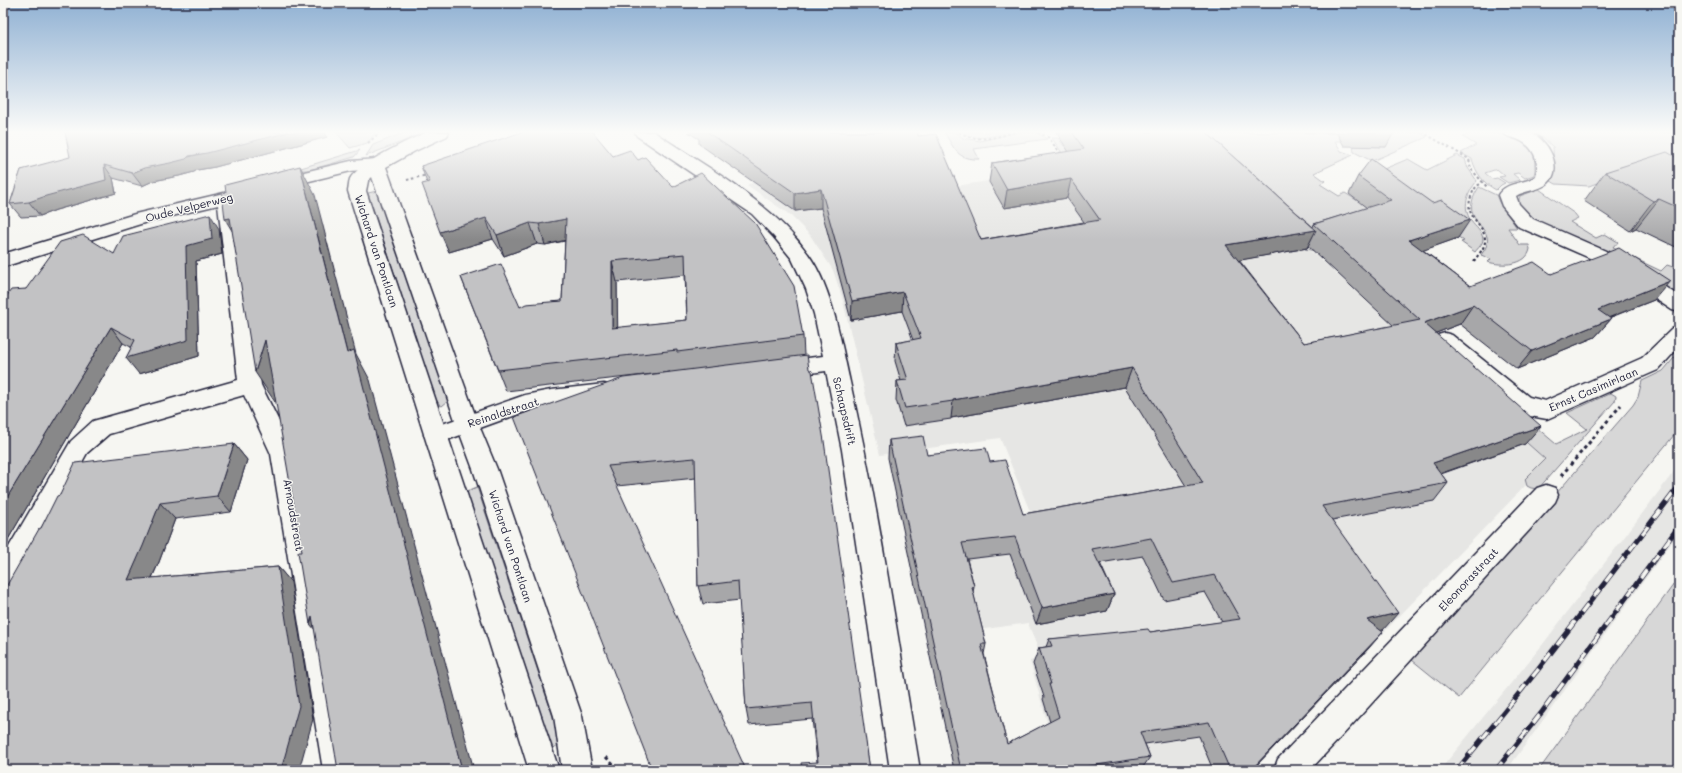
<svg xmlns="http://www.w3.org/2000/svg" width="1682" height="773" font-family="Mali,sans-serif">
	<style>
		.built { fill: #e6e6e4 }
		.green { fill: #d7d7d7; stroke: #7c7c89 }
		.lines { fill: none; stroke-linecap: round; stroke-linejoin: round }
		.street-casing { stroke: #22223b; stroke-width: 3 }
		.secondary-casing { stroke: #22223b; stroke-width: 3 }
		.path-far1 { stroke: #22223b; stroke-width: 2; stroke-dasharray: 2.5 2.5; stroke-linecap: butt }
		.path { stroke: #22223b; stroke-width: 3; stroke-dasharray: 3.5 3.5; stroke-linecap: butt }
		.street { fill: #f6f6f2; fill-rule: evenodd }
		.secondary { fill: #f6f6f2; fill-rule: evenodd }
		.rail-casing { stroke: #22223b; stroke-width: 5 }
		.rail { stroke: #f6f6f2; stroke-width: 3.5; stroke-dasharray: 10; stroke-linecap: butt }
		.wall { fill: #a7a7a9; stroke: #22223b; fill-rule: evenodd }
		.shaded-wall { fill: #888889; stroke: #22223b }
		.building { fill: #c2c2c4; stroke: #22223b; fill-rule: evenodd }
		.labels { text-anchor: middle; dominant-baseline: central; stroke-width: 3; stroke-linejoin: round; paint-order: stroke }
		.street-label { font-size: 11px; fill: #22223b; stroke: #f6f6f2 }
	</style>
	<rect width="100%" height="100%" fill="#f6f6f2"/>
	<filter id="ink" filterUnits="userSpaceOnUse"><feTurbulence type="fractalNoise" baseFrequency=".025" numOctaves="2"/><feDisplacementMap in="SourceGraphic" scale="8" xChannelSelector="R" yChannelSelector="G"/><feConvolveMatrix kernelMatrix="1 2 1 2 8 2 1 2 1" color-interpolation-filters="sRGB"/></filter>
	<g filter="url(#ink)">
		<!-- built -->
		<path class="built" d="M792,132H920L956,186L1072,168L1285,227L1305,249L1314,253L1395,328L1548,462L1251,770H1148L1128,749L1058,762L1030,661L1041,657L1028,623L978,630L955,541L1036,526L1000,438L880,455L842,297L833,270L810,235L790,215L747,185L814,156Z
			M1679,465V532L1507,770H1440L1543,644Z"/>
		<!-- green -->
		<path class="green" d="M336,132H375L376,133L367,143L350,148Z
			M406,132H427L366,156L373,145Z
			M944,132H956L963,138L980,141L1018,132H1035L1047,139L974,149L979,159C957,160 955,149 944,132Z
			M962,132H1009C993,136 976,142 962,132Z
			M1168,132L1336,133L1341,141H1335L1341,151L1353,155L1314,173L1325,181L1320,184L1339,196L1345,193L1358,201L1379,171L1408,159L1427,170L1457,155L1465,159L1468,168L1477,181C1467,193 1462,207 1471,221C1475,227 1482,231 1483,239C1483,244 1478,248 1475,252L1461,242L1464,241L1431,217L1316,251L1305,249L1285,227L1072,168L1052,138H1058L1064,146Z
			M1378,132H1419L1427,137L1372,161L1354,152L1353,146L1386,147Z
			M1473,132C1497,132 1517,134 1534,152L1535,170L1534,175L1525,178L1518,173L1513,174L1520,180L1508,183L1499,177L1505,176L1497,169L1485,173L1492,179L1497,178L1505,183L1501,185L1496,190C1483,183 1476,173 1472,159L1461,153L1476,145L1463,137Z
			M1526,132H1679V191L1631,170L1589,186L1556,184L1551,181L1554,168L1553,147L1543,138Z
			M360,150L354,157L310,170H302L301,168Z
			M1479,187L1496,195L1499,202L1517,228H1508L1520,245H1529L1530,249C1527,266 1501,266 1488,262L1491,259L1481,255C1505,225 1453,226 1479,187Z
			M1539,189L1575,214L1578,218L1570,222L1596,238L1605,234L1618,242L1613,248L1661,271L1667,265L1679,269V297L1534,220L1523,212L1518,203L1520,196Z
			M377,191L448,401L442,406L440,405L435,398L368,193Z
			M1679,352V429L1459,698L1412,660L1633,405L1638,397L1642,381L1663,371Z
			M1611,393L1616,396L1615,401L1538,489L1531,488L1527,486L1525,479L1545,459L1518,435L1536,427L1556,444L1587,429L1567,413Z
			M477,487L560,738V743L554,748H551L465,492Z
			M1679,577V770H1539Z"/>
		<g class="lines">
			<!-- street casing -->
			<g class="street-casing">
				<path id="street" d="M635,132H654C706,167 772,202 808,254C832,287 841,342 850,382C879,510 898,640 920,770H890L842,450L826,371L779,377L771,375L768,369L771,363L823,356L814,314L806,289L792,259L774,237L752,214L637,136Z
					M1503,132C1511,132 1523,130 1531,133C1548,140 1564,168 1548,183C1539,191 1526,190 1516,196L1519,204L1533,219L1615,255L1679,296V312L1672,310L1601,263L1519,227L1502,206L1498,195C1507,181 1523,185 1536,176C1540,159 1532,145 1517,139C1511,137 1506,137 1503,132Z
					M377,159L383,160L386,164L383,168L351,171L276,189L270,188L267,184L270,180L351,161Z
					M241,189L247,190L250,194L247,198L235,201L261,385L295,454L353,770H323L271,454L244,395L109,434L87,453L12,589L3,593V557L71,441L93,421L238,380L218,205L147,222L3,267V254L135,214Z
					M1679,327V347L1658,370L1547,419L1530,416L1513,409L1438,345L1434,340L1438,335L1445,333L1452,335L1529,397L1545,401L1642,358L1672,329Z
					M604,384L612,386L615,392L612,398L527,411L436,444L428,441L424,435L428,429L525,395L551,390Z
					M1546,485L1555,488L1558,495L1555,502L1340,738L1310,770H1274L1278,759L1537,488Z"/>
			</g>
			<!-- secondary casing -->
			<g class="secondary-casing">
				<path id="secondary" d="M427,132H449L447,136L415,151L386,167L478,423L497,469L582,716L592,770H562L554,716L473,469L456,423L372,177L368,181L366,191L559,770H529L348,191C349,187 349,182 350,179C357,164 411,139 427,132Z"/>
			</g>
			<!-- path-far1 -->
			<path class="path-far1" d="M959,132C977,143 995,138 1014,132
				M1038,132L1048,137L1060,153
				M1422,132L1469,159L1471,169L1487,187
				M368,143L378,134V132
				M407,180L427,175
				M1474,261C1478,255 1486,247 1485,239C1483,220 1462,218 1472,194C1474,189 1477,185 1482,183"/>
			<!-- path -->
			<path class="path" d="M1561,476L1621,405
				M606,757L618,770"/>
			<!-- street -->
			<use href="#street" class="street"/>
			<!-- secondary -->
			<use href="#secondary" class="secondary"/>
			<!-- rail casing -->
			<g class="rail-casing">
				<path id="rail" d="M1457,770L1537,671L1679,486
					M1496,770L1542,712L1679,526"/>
			</g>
			<!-- rail -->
			<use href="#rail" class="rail"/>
		</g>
		<!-- wall -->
		<path class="wall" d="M688,132H917L918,136L981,240L1084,222L1067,198L1004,208L989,182L992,163L1069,152L1056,132H1206L1229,153L1313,227L1314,224L1367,208L1349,194L1358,176L1458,238L1423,250L1470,286L1551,274L1654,300L1609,318L1611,319L1595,337L1517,369L1460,324L1436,333L1525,444L1441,474L1448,483L1434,501L1332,520L1383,630H1381L1369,648L1252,770H1213L1199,736L1145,744L1150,757L1141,770H954L888,458L889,440L927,455L990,462L1023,514L1186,486L1125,387L951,418V419L904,426L896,400L897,381H901L895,361L896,343L913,340L902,311L851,320L821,208L795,211L699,144V139ZM1308,246L1394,326L1304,343L1239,260L1307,248ZM1010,554L1036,624L1107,611L1114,594L1100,563L1143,556L1164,600L1205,592L1222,622L1150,632L1049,639L1046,647L1039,648L1033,664L1044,697L1043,699L1050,722L1007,744L984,654L986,644L973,592L974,586L967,559Z
			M1297,132H1394L1386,147L1344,146L1337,133Z
			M327,137L215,167L197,170L194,172L179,176L153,181L142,186L113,178L116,193L56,210L40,216L21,217L10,204L21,170Z
			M613,156L803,336L804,355L870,770L817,762L812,719L749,725L746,709L740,600L703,604L698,586L696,478L617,486L514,417L670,372L506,391L461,277L520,307L562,301L565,241L545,245L537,244L504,256L493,239L449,252L427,183L421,166ZM685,275L687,320L617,328V282Z
			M1679,159V247L1678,248L1636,228L1630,231L1584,201L1605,172Z
			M219,229L222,254L196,261L199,356L139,374L131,347L123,343L3,548V301L26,289L114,254Z
			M234,444L247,460L231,512L175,519L159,562L152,578L278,567L291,582L313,719L41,528L60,495Z"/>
		<!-- shaded-wall -->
		<path class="shaded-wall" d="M289,132H325L327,137L215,167L197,170L194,172L179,176L153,181L142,186L132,173L144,168Z
			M104,165L113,178L116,193L56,210L40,216L29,202Z
			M300,166L315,195L356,354L370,380L474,770H462L347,353Z
			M1071,179L1067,198L1004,208L1007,190Z
			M821,189V208L795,211V193Z
			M1659,199L1636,228L1630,231L1653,201Z
			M210,214L219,229L222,254L196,261L199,356L139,374L126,358L186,246Z
			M230,218L243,249L225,219Z
			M486,218L493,239L449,252L440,232Z
			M566,219L571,239L545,245L539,224Z
			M1470,220L1458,238L1399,259L1409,240Z
			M530,223L537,244L504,256L497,235Z
			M1316,230L1307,248L1219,264L1226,245Z
			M612,261L617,282L618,349L612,328Z
			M1670,281L1654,300L1582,328L1598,310Z
			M903,292L902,311L851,320L852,301Z
			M1473,305L1460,324L1412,342L1424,323Z
			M1611,319L1595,337L1517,369L1532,351Z
			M111,327L123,343L3,548V504Z
			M265,340L285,369L275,402L255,372Z
			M1132,368L1125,387L951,418L953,401V400Z
			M1541,426L1525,444L1419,481L1433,463Z
			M234,444L247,460L231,512L217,496Z
			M160,503L175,519L159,562L144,595L128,580Z
			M278,567L291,582L313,719L299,770H281Z
			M1114,594L1107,611L1036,624L1042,608Z
			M1398,613L1383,630L1353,636L1367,620Z
			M312,616L332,650L310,624Z
			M1383,632L1369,648L1252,770H1251Z"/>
		<!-- building -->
		<path class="building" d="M65,132H289L207,153L189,156L186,159L170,163L144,168L132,173L104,165L106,180L46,196L29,202L10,204L21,170L70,157Z
			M522,132H593L613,156L630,150L638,160L645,157L673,187L701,173L755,223L794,286L803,336L677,352V350L498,370L461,277L501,264L520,307L526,304L562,301L566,219L539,224L530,223L497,235L486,218L440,232L422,184L430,182L421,166ZM685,254L687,320L612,328V261Z
			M707,132H917L918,136L936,134L981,240L1100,220L1071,179L1007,190L992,163L1084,149L1072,132H1206L1229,153L1316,230L1226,245L1304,343L1420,320L1314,224L1391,200L1358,176L1371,159L1432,203L1442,200L1470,220L1409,240L1470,286L1534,262L1551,274L1619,248L1670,281L1598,310L1611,319L1532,351L1473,305L1424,323L1541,426L1433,463L1448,483L1322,506L1398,613L1367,620L1383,632L1251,770H1230L1209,722L1140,732L1150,757L1063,770H961L889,440L923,436L927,455L986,448L990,462L1005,460L1023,514L1203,483L1132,368L953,400V401L905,408L897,381L908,380L896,343L921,338L903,292L852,301L821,189L795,193ZM1015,537L1042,608L1114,594L1092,549L1151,538L1173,583L1215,575L1240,619L1150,632L1148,629L1049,639L1052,646L1039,648L1051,684H1049L1059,717L1007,744L981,644H986L972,587L974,586L962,543Z
			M1667,152L1679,159V208L1659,199L1653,201L1605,172Z
			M300,166L347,353L354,350L462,770H338L312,616L310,624L298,552H302L265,340L255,372L230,218L225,219L222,193L226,192L225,185Z
			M210,214L212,239L186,246L188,340L126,358L135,340L111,327L3,504V320L5,317H3V301L11,290L26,289L60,242L83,235L114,254L123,236Z
			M807,355L809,369L812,371L824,441L870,770H802L801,763L818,762L812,703L746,709L738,581L698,586L695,458L608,466L746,770H652L514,417L623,378Z
			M234,444L217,496L160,503L143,546L128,580L278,567L299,706L281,770H3V592L39,529L41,528L57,496L60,495L75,463Z"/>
	</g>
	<!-- sky -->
	<linearGradient id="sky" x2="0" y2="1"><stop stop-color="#90b1d3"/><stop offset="0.55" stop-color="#fbfbf9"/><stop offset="1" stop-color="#fbfbf9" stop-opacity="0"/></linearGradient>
	<rect width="1682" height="240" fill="url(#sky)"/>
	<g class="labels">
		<!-- street labels -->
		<g class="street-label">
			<text transform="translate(189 207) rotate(-14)">Oude Velperweg</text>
			<text transform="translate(377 251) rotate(72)">Wichard van Pontlaan</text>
			<text transform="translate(1593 389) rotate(-23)">Ernst Casimirlaan</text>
			<text transform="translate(845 411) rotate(77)">Schaapsdrift</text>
			<text transform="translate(503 412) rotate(-18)">Reinaldstraat</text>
			<text transform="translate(294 515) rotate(80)">Arnoudstraat</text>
			<text transform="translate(511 546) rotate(72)">Wichard van Pontlaan</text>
			<text transform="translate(1468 579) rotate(-47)">Eleonorastraat</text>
		</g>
	</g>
	<!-- margin -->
	<rect width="1682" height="773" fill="none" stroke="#f6f6f2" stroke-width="16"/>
	<rect x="8" y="8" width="1666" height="757" fill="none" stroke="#22223b" stroke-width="1.5" filter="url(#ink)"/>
</svg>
